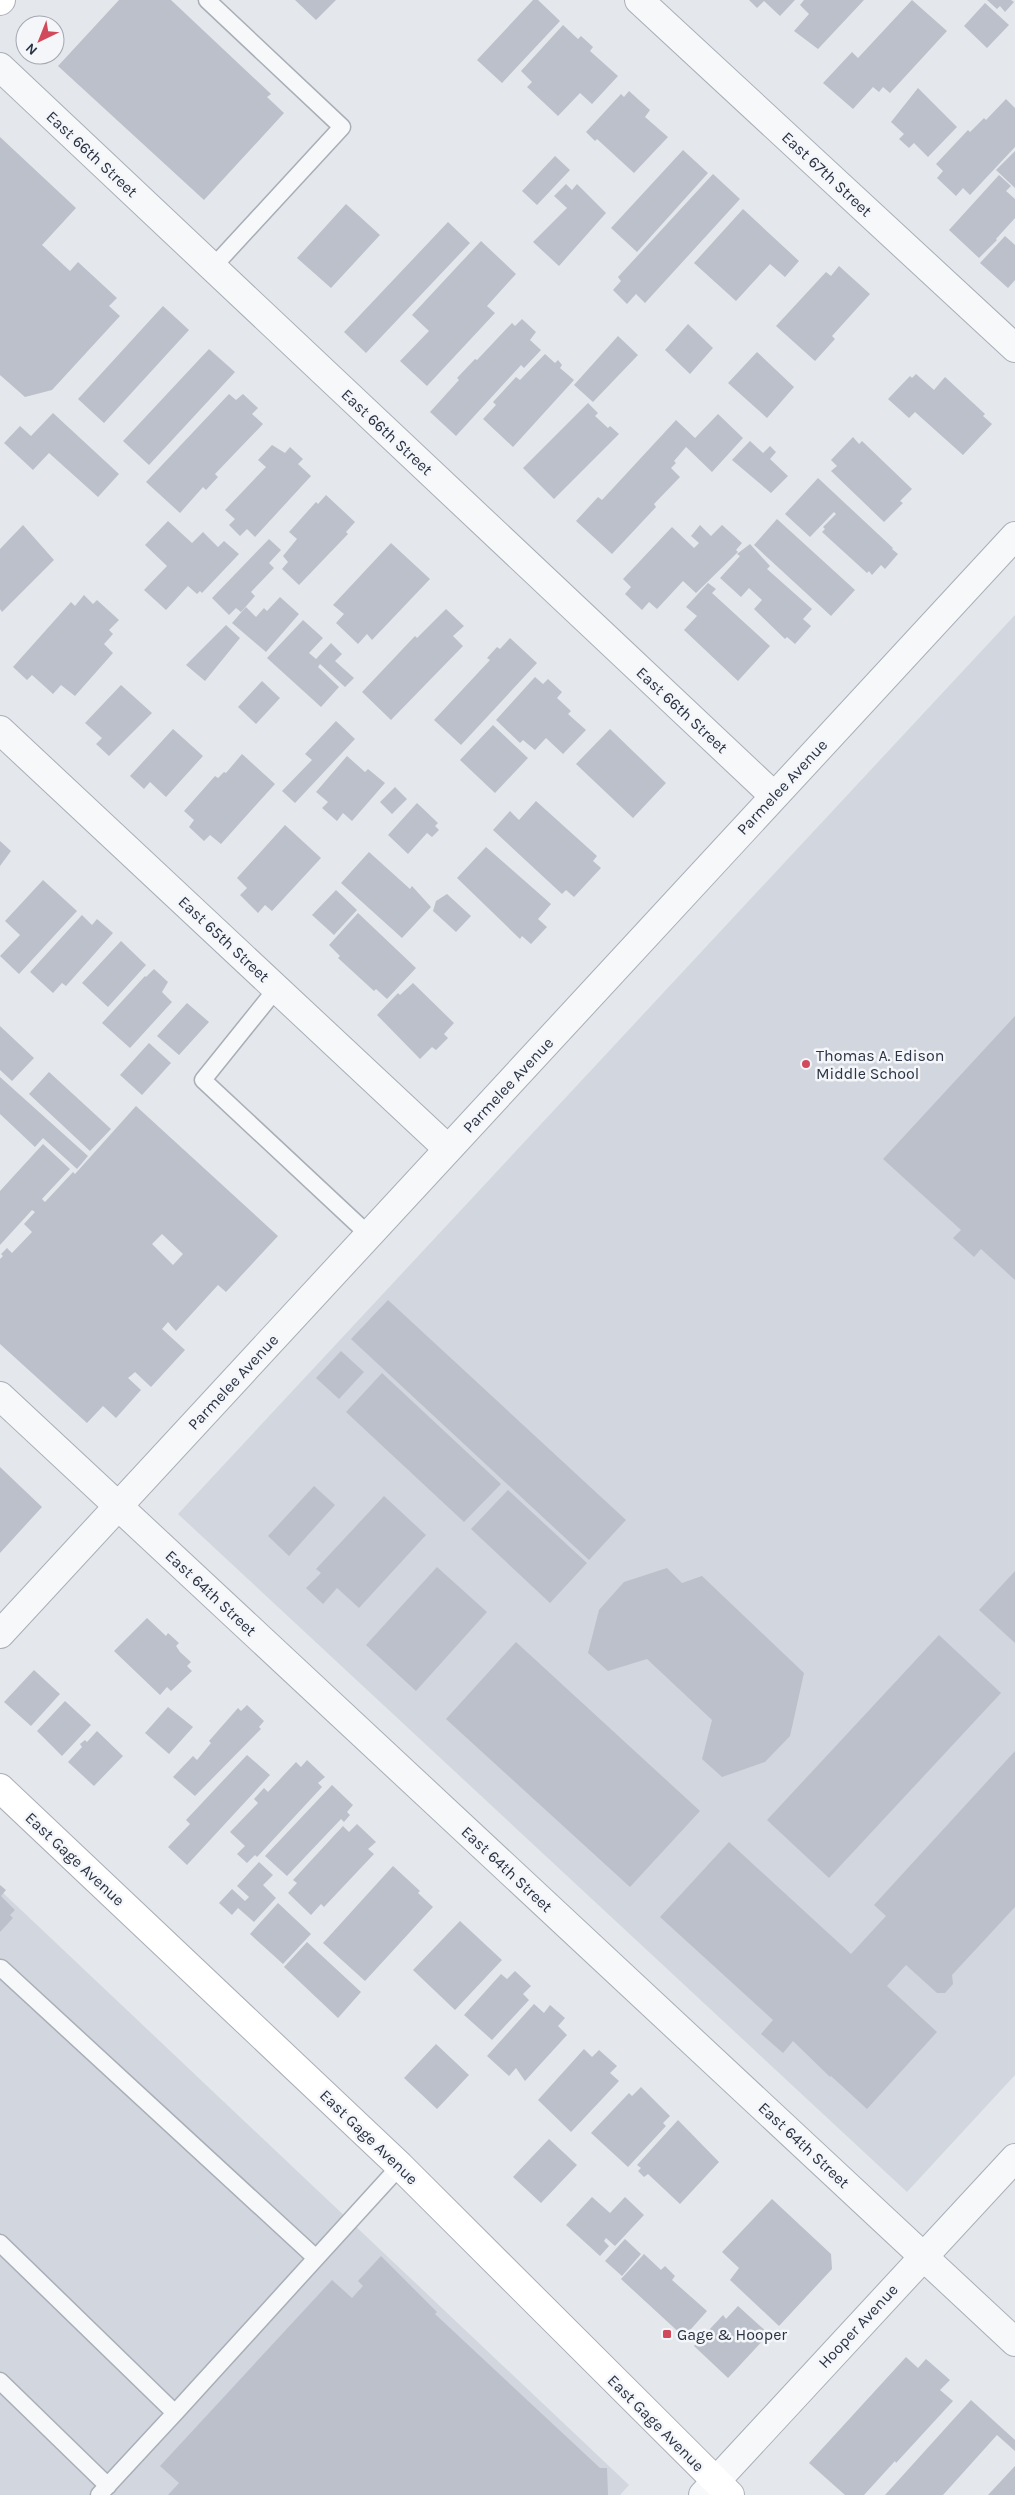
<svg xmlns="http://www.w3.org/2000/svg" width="1015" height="2495" font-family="Karla,sans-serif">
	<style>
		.built { fill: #d2d6de }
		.building { fill: #bbc0ca; fill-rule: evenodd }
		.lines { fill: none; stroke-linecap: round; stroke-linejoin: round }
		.service-casing { stroke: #a9aeb7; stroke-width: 19 }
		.minor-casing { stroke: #a9aeb7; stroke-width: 30 }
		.tertiary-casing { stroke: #a9aeb7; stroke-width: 30 }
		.secondary-casing { stroke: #a9aeb7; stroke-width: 30 }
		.service { stroke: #f7f8fa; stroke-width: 16 }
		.minor { stroke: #f7f8fa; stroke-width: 28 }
		.tertiary { stroke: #f7f8fa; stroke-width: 28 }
		.secondary { stroke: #fff; stroke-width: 28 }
		.poi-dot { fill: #d1495b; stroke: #f4f6f9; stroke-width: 2 }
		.labels { text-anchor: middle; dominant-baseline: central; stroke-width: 5; stroke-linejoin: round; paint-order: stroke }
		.street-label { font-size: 16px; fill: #2b3445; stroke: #f4f6f9 }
		.poi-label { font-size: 16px; fill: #2b3445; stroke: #f4f6f9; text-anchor: start }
	</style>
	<rect width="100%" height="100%" fill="#e4e7ec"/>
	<!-- built -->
	<path class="built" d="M1015,615V2075L907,2192L178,1514Z
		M0,1890L629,2485L620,2495H0Z"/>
	<!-- building -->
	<path class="building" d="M119,0H171L271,94L267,97L284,113L204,200L58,66Z
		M295,0H336L316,20Z
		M533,0H538L560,21L502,83L477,60Z
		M749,0H795L780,16L764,1L757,8Z
		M804,0H864L818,49L794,31L809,14L800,5Z
		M912,0L947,31L890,93L883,87L879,92L873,87L853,109L823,83L852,52L858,58Z
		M987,0H1011L1014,2L1005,12L1000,6L997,9Z
		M985,3L1009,25L987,48L964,26Z
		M563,25L578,39L581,36L593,47L590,51L618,76L592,104L580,93L558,116L527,87L532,82L521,71Z
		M918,88L957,127L928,157L914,143L909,148L899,139L904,134L891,122Z
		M629,91L650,110L645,117L668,137L634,173L597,139L595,141L586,132L621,94L624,97Z
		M1006,99L1015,108V147L970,195L963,188L956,196L937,178L943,171L936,164L968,130L970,132L984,118L986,120Z
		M0,137L76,208L42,245L70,271L78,262L117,298L109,306L120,316L52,390L25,397L0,375Z
		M683,150L708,173L637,252L611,228Z
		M1015,151V188L996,170Z
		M555,156L570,170L537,205L522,191Z
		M713,174L740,199L645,303L636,294L627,304L613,290L621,281L618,277Z
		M999,175L1011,186L1006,191L1015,199V218L996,239L997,240L979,258L949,230Z
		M566,184L572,190L577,184L606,213L559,266L533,242L567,208L554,196Z
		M346,204L380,235L331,288L297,258Z
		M743,209L799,261L785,277L770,264L736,301L694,263Z
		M448,222L470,243L366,353L344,332Z
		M1005,236L1015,245V280L1008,288L980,263Z
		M481,241L516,274L487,306L495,313L427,386L400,361L429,331L412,315Z
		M839,266L870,294L832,336L835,339L815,361L776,326L826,272L831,276Z
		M163,306L189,330L104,423L78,399Z
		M522,319L536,332L530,340L541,350L524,368L521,365L456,436L430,412L459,380L457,378L475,359L477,360L512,323L515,326Z
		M688,324L713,348L690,374L665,350Z
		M618,336L638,355L593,402L574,385Z
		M209,349L235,372L149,465L123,441Z
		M757,352L794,387L767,418L728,383Z
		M545,354L555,363L558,360L562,365L560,368L574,380L513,447L483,419L496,405L493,402L516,377L520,380Z
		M916,374L934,390L945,377L985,414L983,416L992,424L963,455L915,412L909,418L888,399L910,376L912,378Z
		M229,394L236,400L243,394L258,408L252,414L263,424L215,474L218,477L206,490L203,487L180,513L146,482Z
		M588,403L598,413L595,416L608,428L610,426L619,434L554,499L523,468Z
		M53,413L119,474L98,497L49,453L33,470L4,443L20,426L31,436Z
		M718,414L743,438L712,472L686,447L674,461L676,463L671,468L680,477L654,504L656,507L612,554L576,521L598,497L602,500L676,420L695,438Z
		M853,437L859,444L862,441L912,489L900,501L903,503L884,522L831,471L837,466L831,460Z
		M750,441L763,453L770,446L776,452L770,459L788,476L771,493L732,460Z
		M272,445L285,453L290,447L303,459L298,464L311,476L255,537L247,529L240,536L229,525L235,519L225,510L266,467L258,460Z
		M818,478L893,548L892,549L898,554L885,569L881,565L872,575L869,571L867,573L822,532L825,529L823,527L836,514L834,512L810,537L785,514Z
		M326,495L355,522L346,532L348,534L299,585L282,569L288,562L283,556L297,539L289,532L316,502L318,504Z
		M777,519L855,590L831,616L754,545Z
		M168,521L192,543L203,532L218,547L224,541L239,554L202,593L200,591L197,594L188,586L166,610L144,590L167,566L145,545Z
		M23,525L54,560L2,612L0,609V549Z
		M700,525L711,536L722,525L742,543L736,550L738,552L696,593L683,581L657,609L649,602L642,610L625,594L631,587L623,579L672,527L694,548L699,543L691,536Z
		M269,539L281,550L269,563L274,568L251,592L255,596L241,612L236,608L229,615L212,598Z
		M391,543L430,579L372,640L367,634L358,644L336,623L344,614L333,605Z
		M750,544L770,566L767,569L812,609L803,619L811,626L795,644L787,637L785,639L754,609L762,600L749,588L741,597L720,578L740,556L737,554Z
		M708,583L716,589L712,593L770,646L738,681L684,630L697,616L686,607Z
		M84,595L93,604L97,600L119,620L109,630L113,634L104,644L113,653L75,696L61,685L53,694L32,675L27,680L13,667L71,602L75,606Z
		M280,597L299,614L266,652L232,623L246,607L256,617L264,608L267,611Z
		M446,609L464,626L453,636L463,646L391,720L362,692L415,636L417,638Z
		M303,620L323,638L309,653L316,659L331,643L342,654L335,661L354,678L345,687L320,664L318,667L339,687L321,707L267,658Z
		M226,625L240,638L205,681L186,665Z
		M510,638L537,663L461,745L434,720L490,660L487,658L497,647L500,649Z
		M535,677L543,684L548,679L562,692L557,698L571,711L568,714L586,730L563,754L546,738L535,750L523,740L520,743L496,720Z
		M262,681L280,698L256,724L238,707Z
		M121,685L152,713L109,756L96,744L102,738L85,723Z
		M336,721L355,739L295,803L282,791L312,760L305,754Z
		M493,725L528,758L495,793L460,760Z
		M173,729L203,756L166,797L150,782L144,789L130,776Z
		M610,729L666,783L633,818L576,764Z
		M242,754L275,784L221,844L210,835L204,841L189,827L194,820L184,811L215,776L218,778L224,772L226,773Z
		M347,756L365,772L368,769L385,783L352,821L343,813L337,821L322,808L328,802L316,792Z
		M395,787L407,799L392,814L380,802Z
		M536,801L597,856L593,861L601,868L574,897L566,890L562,894L493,830L510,811L519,820Z
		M417,803L438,823L435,826L439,830L432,837L427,833L408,854L388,835Z
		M285,825L321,858L272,911L265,905L258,913L240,895L247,888L237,878Z
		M0,841L11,851L0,866Z
		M486,847L551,904L538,919L547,927L531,944L522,936L520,939L457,878Z
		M369,852L410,889L412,886L431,907L402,938L341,883Z
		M43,880L77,911L19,974L0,956L20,935L5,921Z
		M336,890L357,910L334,935L312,915Z
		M447,894L471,916L456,932L433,911L436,901Z
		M358,913L416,968L387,999L376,989L374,991L338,958L340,956L329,945Z
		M82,915L92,925L97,919L113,933L66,986L62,983L53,993L30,972Z
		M121,941L146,965L108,1007L82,983Z
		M154,969L168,982L162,992L172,1002L130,1048L102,1023L145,976L146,977Z
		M413,983L454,1023L444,1034L448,1038L436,1050L432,1047L420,1059L377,1015L398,993L400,995Z
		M187,1003L209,1022L179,1055L157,1036Z
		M1015,1016V1280L981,1249L974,1257L953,1238L961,1230L883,1159Z
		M0,1026L34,1058L12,1081L0,1070Z
		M149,1043L171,1063L142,1095L120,1075Z
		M49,1072L111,1129L90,1151L29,1094Z
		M0,1077L88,1156L77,1169L43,1138L35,1147L0,1114Z
		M136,1106L278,1236L226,1292L218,1285L176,1331L168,1322L162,1329L185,1350L151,1387L135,1372L128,1378L141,1390L116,1418L103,1406L87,1423L0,1344V1259L3,1256L1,1254L7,1248L12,1253L32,1232L24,1224L35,1212L32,1210L0,1245V1191L43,1144L70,1169L42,1199L45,1202L73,1172L75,1174ZM162,1234L183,1254L173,1265L152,1244Z
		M388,1300L626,1520L589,1560L351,1339Z
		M341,1351L364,1372L339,1399L316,1378Z
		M382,1373L501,1484L464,1522L346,1412Z
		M0,1467L42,1507L0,1553Z
		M314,1486L335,1505L289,1556L268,1536Z
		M508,1490L587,1563L550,1603L471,1529Z
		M384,1496L426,1535L359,1608L337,1588L323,1604L306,1588L321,1573L316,1569Z
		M437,1567L487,1612L416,1691L366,1645Z
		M667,1568L682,1583L702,1576L804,1673L790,1736L765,1762L722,1777L702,1759L712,1720L647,1659L608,1671L588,1653L599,1610L624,1582Z
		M1015,1571V1643L979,1610Z
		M147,1618L166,1636L168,1633L179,1643L176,1646L180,1652L191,1662L187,1666L192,1671L171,1691L167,1687L160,1695L114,1651Z
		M939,1635L1001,1693L829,1878L767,1820Z
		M516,1642L700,1811L630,1887L446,1719Z
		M34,1670L60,1694L31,1726L4,1702Z
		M65,1701L91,1725L62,1756L37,1731Z
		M247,1705L264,1721L259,1727L261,1729L195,1796L173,1777L193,1756L197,1760L211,1743L209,1741L238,1708L241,1711Z
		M168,1707L193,1727L169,1754L145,1733Z
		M97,1731L123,1756L94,1786L68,1762L82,1747L80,1744L85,1740L87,1742Z
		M1015,1751V1907L952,1975L953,1984L945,1993H937L906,1965L887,1986L937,2032L867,2109L831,2076L830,2077L793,2041L783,2053L761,2034L773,2020L660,1917L729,1842L851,1954L886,1916L874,1905Z
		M247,1755L270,1775L187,1865L168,1847L190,1824L186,1820Z
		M307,1760L325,1777L318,1783L322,1787L257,1857L255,1855L247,1863L237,1854L245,1846L230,1832L258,1803L254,1799L264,1788L268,1792L296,1762L301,1767Z
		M332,1785L353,1805L347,1812L350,1815L344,1822L341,1819L287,1876L265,1856Z
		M357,1824L376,1842L368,1849L374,1854L324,1907L321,1904L311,1915L288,1893L297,1883L293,1880L343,1826L349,1832Z
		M259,1862L273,1875L263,1885L276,1898L254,1922L238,1908L232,1915L219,1903L232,1889L245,1901L249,1897L237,1886Z
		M393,1866L420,1891L418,1893L433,1907L365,1981L323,1943Z
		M0,1885L6,1890L1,1896L15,1910L10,1915L13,1918L0,1932Z
		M278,1903L311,1934L283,1964L250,1934Z
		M460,1921L502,1960L455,2010L413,1970Z
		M307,1942L361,1992L338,2018L284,1967Z
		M515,1971L531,1986L523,1994L529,2000L492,2040L464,2015L501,1974L507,1979Z
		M534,2004L544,2013L550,2005L565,2018L558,2026L567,2035L525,2081L516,2068L509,2076L487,2056Z
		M436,2044L469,2075L437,2109L404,2078Z
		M584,2049L592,2057L599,2050L617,2066L610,2073L619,2081L571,2132L538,2100Z
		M641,2087L670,2116L663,2123L666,2126L628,2167L591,2133L629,2093L632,2096Z
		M678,2120L719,2162L680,2204L648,2174L644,2177L638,2171L641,2168L637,2165Z
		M549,2139L577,2165L541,2203L513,2177Z
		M592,2197L610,2213L625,2197L644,2215L615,2246L606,2238L604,2241L609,2246L600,2256L566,2225Z
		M772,2199L831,2254L832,2269L779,2326L730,2280L739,2268L722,2252Z
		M625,2239L641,2254L622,2276L605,2261Z
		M644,2254L661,2270L665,2266L675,2276L672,2280L707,2311L684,2337L621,2279Z
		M381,2256L437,2312L435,2314L600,2468H607L608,2495H168L179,2483L160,2466L332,2280L352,2298L363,2286L358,2281Z
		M738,2306L769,2334L728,2378L694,2346L723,2315L726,2319Z
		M906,2357L918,2368L926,2359L950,2380L940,2390L953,2401L896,2463L895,2461L864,2495H845L809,2463Z
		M971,2400L1015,2440V2451L997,2435L943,2495H885Z
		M1015,2466V2495H988Z"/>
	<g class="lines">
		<!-- service casing -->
		<g class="service-casing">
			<path id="service" d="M207,0L342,127L212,268
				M277,988L203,1080L369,1235
				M0,1969L1,1968L316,2258
				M0,2243L175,2413L99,2495
				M0,2381L108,2486
				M175,2413L400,2166"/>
		</g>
		<!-- minor casing -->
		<g class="minor-casing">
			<path id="minor" d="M639,0L1015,348
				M0,67L774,796
				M0,730L448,1149
				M0,1396L1015,2342
				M0,1634L1015,536"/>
		</g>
		<!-- tertiary casing -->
		<g class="tertiary-casing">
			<path id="tertiary" d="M703,2495L1015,2158"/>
		</g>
		<!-- secondary casing -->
		<g class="secondary-casing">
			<path id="secondary" d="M0,1L1,0
				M0,1788L400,2166L730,2495"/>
		</g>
		<!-- service -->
		<use href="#service" class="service"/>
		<!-- minor -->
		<use href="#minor" class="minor"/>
		<!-- tertiary -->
		<use href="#tertiary" class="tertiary"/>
		<!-- secondary -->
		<use href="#secondary" class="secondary"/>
	</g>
	<!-- markers -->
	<g class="poi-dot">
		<circle cx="806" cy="1064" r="5"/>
		<rect x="662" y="2329" width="10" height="10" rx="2.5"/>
	</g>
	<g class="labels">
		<!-- street labels -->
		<g class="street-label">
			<text transform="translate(92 154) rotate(43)">East 66th Street</text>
			<text transform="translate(827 174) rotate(43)">East 67th Street</text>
			<text transform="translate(387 432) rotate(43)">East 66th Street</text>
			<text transform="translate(682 710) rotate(43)">East 66th Street</text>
			<text transform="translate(782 787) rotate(-47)">Parmelee Avenue</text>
			<text transform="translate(224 939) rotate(43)">East 65th Street</text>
			<text transform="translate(508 1085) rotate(-47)">Parmelee Avenue</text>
			<text transform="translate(233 1382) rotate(-47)">Parmelee Avenue</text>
			<text transform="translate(211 1593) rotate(43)">East 64th Street</text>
			<text transform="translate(75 1859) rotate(43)">East Gage Avenue</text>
			<text transform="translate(507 1869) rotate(43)">East 64th Street</text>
			<text transform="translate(369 2137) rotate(44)">East Gage Avenue</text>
			<text transform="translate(804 2145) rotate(43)">East 64th Street</text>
			<text transform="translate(858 2326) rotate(-47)">Hooper Avenue</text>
			<text transform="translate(656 2423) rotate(45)">East Gage Avenue</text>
		</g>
		<!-- poi labels -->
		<g class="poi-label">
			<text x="816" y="1055">Thomas A. Edison<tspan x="816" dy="18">Middle School</tspan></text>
			<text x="677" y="2334">Gage &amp; Hooper</text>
		</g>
	</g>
	<!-- north arrow -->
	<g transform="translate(40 40) rotate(223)"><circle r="24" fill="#f4f6f9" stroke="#a4a8b1"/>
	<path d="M0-4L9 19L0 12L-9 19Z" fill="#d1495b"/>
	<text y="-8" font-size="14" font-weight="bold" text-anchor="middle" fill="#2b3445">N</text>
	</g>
</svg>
